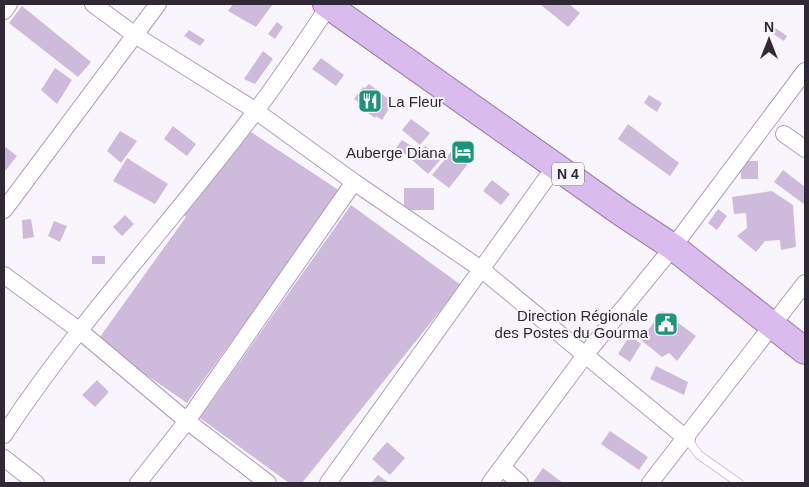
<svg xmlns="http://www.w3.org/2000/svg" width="809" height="487" font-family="Arial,sans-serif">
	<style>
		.building { fill: #cebbdc }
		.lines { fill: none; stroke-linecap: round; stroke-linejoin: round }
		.service-casing { stroke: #b09dbd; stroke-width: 9 }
		.minor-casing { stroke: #b09dbd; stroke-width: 18 }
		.trunk-casing { stroke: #997cab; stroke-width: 28 }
		.service { stroke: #fff; stroke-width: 8 }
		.minor { stroke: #fff; stroke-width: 16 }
		.trunk { stroke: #dabbee; stroke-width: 26 }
		.labels { text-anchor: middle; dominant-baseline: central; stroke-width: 4; stroke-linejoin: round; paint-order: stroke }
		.shield { fill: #f9f5fc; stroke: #6c6671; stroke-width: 1 }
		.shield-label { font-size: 14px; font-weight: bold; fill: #302835 }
		.poi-label { font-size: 15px; fill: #302835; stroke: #f9f5fc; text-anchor: end }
	</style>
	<rect width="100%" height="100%" fill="#f9f5fc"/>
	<!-- building -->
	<path class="building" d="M233,4H273L256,27L228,11Z
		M540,4H569L580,13L568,27Z
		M22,6L91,62L78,77L9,23Z
		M277,22L283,27L275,39L268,34Z
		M774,27L787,36L784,41L770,32Z
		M189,30L205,40L200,46L184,36Z
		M263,51L273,59L255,84L244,79Z
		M321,58L344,75L336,86L312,69Z
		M55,68L72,80L57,104L41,90Z
		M369,84L391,101L387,105L390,107L382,120L376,116L375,118L358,106L361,104L354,99L363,87L365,88Z
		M649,95L662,103L657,112L644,103Z
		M411,119L430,133L420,145L402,130Z
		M628,124L679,163L670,176L618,139Z
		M173,126L196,144L187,156L164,139Z
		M248,130L340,191L187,403L97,341L186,217L184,215Z
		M120,131L137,141L121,163L107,151Z
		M402,140L414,148L408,156L396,148Z
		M459,142L475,155L449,188L432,175Z
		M4,146L17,156L5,171L4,170Z
		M425,146L442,158L428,174L412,160Z
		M127,158L168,184L155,204L113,181Z
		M741,161H758V179H741Z
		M783,170L805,187V205L774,182Z
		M492,180L510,194L501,205L483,191Z
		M404,188H434V210H404Z
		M772,191L793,205L796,247L781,250L780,240L765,241L756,252L737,236L747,228L746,213L734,214L732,197Z
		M351,205L461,285L302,483H289L200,418Z
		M718,209L727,216L717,230L708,223Z
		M125,215L134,224L122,236L113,227Z
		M31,219L34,237L23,239L22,220Z
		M54,221L67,226L60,242L48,236Z
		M92,256H105V264H92Z
		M662,311L696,336L677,361L669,353L662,357L641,340Z
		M630,335L641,344L630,362L618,354Z
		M656,366L688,382L684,395L650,379Z
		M97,380L109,392L95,407L82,395Z
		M610,431L648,457L639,470L601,444Z
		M387,442L405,458L390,475L372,459Z
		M543,468L563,483H535L533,482Z
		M378,475L389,483H371Z"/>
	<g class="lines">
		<!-- service casing -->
		<g class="service-casing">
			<path id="service" d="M687,439L699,455L739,483"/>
		</g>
		<!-- minor casing -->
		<g class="minor-casing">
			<path id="minor" d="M93,4L135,35L256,111L354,182L481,269L687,439
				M4,11L9,4
				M784,134L805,149
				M4,210L158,4
				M4,275L80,331L187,421L268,483
				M4,435C79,321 173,221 255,112C281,78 305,41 329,6
				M4,458L36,483
				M502,467L520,483
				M138,483L187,421L354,182
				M328,483L556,165
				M490,483L586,354L673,247L805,71
				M650,483L805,283"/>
		</g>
		<!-- trunk casing -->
		<g class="trunk-casing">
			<path id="trunk" d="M326,4L623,214L673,247L805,351"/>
		</g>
		<!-- service -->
		<use href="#service" class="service"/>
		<!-- minor -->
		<use href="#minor" class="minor"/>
		<!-- trunk -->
		<use href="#trunk" class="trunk"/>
	</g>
	<!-- icons -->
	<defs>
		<g id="restaurant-square" transform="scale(1.25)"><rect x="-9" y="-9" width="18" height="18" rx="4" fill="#1a947b" stroke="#f9f5fc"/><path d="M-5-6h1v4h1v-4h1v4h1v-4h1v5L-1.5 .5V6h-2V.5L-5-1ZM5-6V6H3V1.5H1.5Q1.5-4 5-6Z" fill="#fff"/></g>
		<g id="hotel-square" transform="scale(1.25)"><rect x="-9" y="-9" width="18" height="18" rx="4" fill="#1a947b" stroke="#f9f5fc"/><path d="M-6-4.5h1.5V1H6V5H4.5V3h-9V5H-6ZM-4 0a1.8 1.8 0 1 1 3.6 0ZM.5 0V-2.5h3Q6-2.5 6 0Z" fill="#fff"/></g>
		<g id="civic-square" transform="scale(1.25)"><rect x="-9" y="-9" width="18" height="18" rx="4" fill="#1a947b" stroke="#f9f5fc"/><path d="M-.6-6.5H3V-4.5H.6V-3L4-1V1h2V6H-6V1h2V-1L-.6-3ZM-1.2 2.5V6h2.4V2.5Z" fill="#fff"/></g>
	</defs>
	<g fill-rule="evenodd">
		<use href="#restaurant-square" x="370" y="101"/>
		<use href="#hotel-square" x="463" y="152"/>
		<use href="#civic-square" x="666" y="324"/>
	</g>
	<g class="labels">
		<!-- shield labels -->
		<rect class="shield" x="552" y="162.5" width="32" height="23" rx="4"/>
		<g class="shield-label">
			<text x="568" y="174">N 4</text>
		</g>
		<!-- poi labels -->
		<g class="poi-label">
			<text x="388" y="101" text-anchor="start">La Fleur</text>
			<text x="446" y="152">Auberge Diana</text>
			<text x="648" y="315">Direction Régionale<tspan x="648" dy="17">des Postes du Gourma</tspan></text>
		</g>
	</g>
	<!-- border -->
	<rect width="809" height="487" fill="none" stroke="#302835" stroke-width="10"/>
	<!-- north arrow -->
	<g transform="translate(769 40)" stroke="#f9f5fc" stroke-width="4" paint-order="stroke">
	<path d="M0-4L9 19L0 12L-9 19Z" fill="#302835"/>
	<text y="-8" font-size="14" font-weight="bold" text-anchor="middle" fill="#302835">N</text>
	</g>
</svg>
